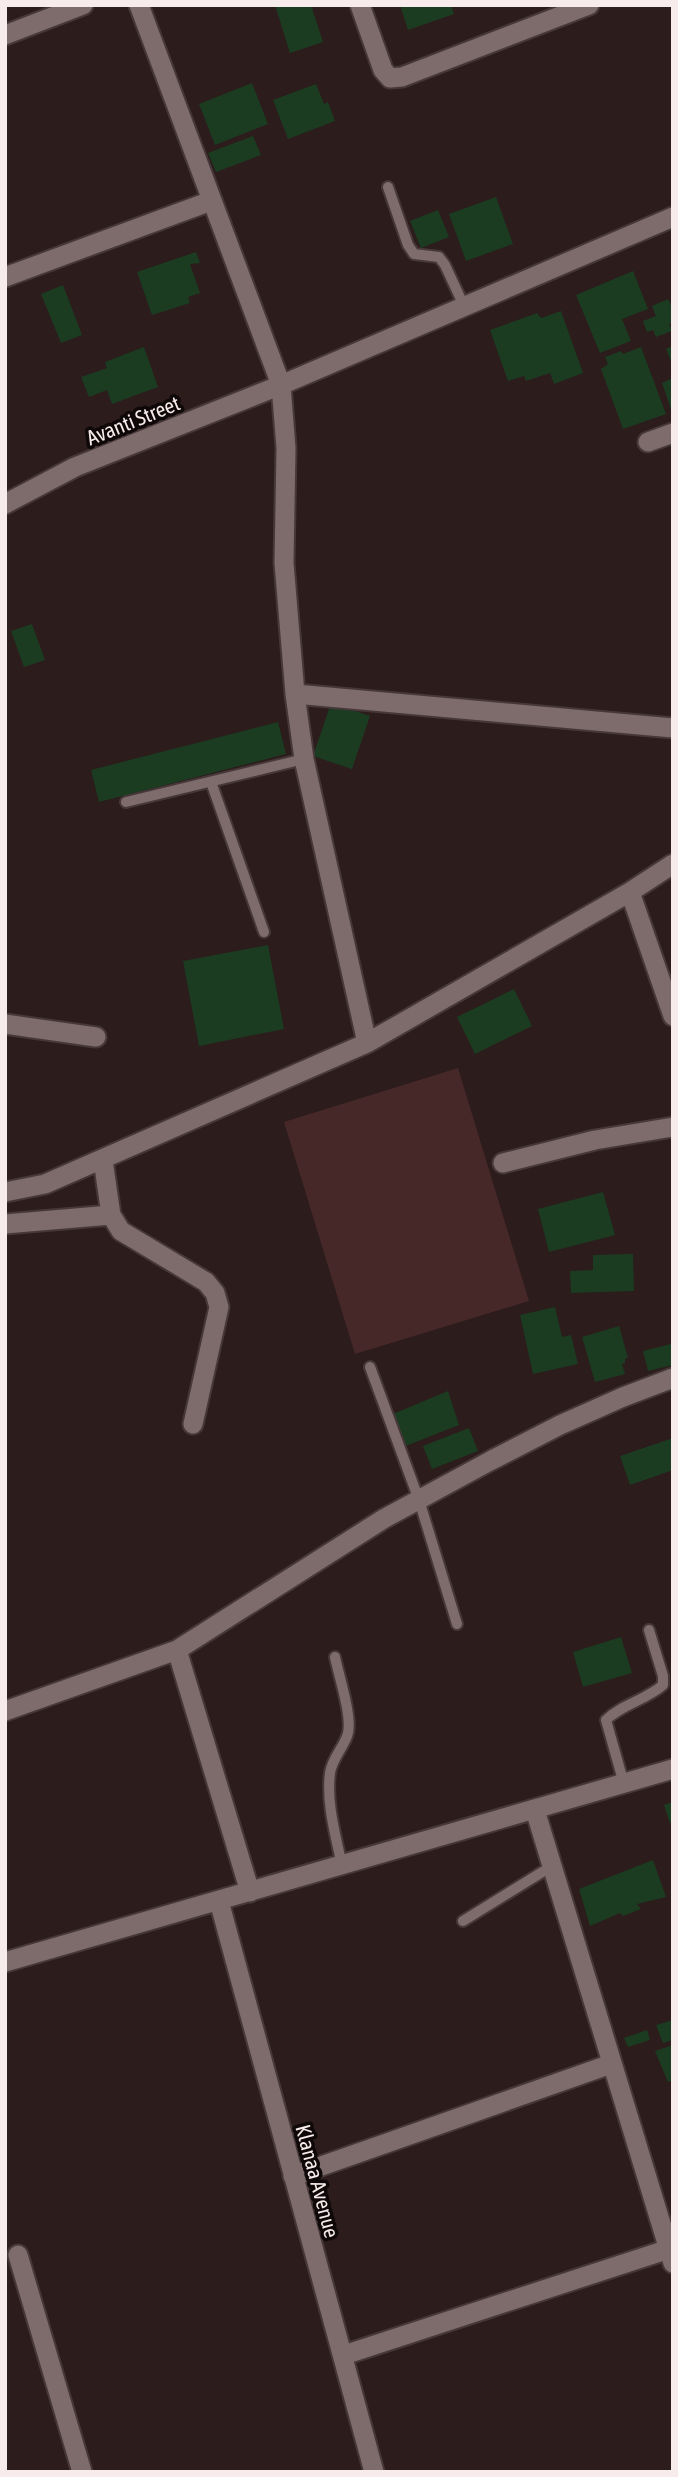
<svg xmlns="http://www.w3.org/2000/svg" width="678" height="2477" font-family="'Asap Condensed',sans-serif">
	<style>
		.green { fill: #472829 }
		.building { fill: #1b3c21 }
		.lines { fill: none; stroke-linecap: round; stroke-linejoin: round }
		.service-casing { stroke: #463839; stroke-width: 14 }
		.minor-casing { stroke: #463839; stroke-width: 23 }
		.service { stroke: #7e6b6b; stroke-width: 10 }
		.minor { stroke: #7e6b6b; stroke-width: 19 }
		.labels { text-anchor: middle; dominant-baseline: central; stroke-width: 7; stroke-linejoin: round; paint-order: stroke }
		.street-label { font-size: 21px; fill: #f7ebeb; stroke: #0f0809 }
	</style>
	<rect width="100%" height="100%" fill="#2c1c1c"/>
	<!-- green -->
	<path class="green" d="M458,1068L529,1301L355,1354L284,1122Z"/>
	<!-- building -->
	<path class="building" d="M275,5H311L323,42L290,53Z
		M400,5H451L454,14L408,30Z
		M252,83L268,124L215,145L199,104Z
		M316,84L324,104L328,102L335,121L288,139L273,100Z
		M253,136L261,155L216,172L208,153Z
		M496,197L513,244L466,261L449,214Z
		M438,210L449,237L421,248L410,221Z
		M196,252L200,263L190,264L200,293L188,297L190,303L152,315L137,272Z
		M633,271L648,309L622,319L631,341L600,353L576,295Z
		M63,285L82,335L61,343L41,294Z
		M668,299L673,309V323L669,324L672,331L656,337L653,330L647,332L643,321L656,316L652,306Z
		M561,311L583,373L554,384L550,373L526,381L524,376L508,381L490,330L537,313L541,318Z
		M673,346V366L666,349Z
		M144,347L158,387L112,404L107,390L89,397L81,377L107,368L105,362Z
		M641,347L666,414L623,429L601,369L608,364L605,357L621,351L623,354Z
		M673,378V412H672L662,383Z
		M32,624L45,660L24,667L11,631Z
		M331,703L370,716L352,769L313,756Z
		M278,722L286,754L99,802L91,770Z
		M268,945L284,1029L199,1046L183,961Z
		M514,989L532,1026L475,1054L457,1017Z
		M603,1192L615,1235L549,1252L538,1209Z
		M633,1254L634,1291L571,1293L570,1271L593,1270V1255Z
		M555,1307L562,1337L571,1335L578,1364L533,1374L520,1315Z
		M619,1326L628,1358L625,1359V1363L622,1364L625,1374L595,1382L582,1337Z
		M671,1344L673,1365L648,1371L643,1351Z
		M448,1391L459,1425L403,1447L393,1414Z
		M469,1428L478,1451L432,1469L423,1446Z
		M673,1438V1470L630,1485L620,1456Z
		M621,1637L632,1673L583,1687L573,1652Z
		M673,1802V1823H670L664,1805Z
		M653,1860L666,1897L637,1904L641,1909L623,1916L620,1913L590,1926L579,1889Z
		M673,2020V2040L663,2043L656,2025Z
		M647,2030L650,2040L628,2047L624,2038Z
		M673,2045V2080L668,2082L655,2051Z"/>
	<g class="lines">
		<!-- service casing -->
		<g class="service-casing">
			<path id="service" d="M388,187L408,245L414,254L439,257L445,265L464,306
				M211,782L264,932
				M126,802L304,759
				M370,1367L419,1500L457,1624
				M335,1657C339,1677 352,1715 348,1733C345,1746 332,1758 330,1773C326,1804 336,1836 342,1866
				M624,1784L606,1720C622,1704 646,1700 663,1685V1676L649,1630
				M463,1921L552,1866"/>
		</g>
		<!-- minor casing -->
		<g class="minor-casing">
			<path id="minor" d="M139,5L281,385L286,448L284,563L295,694L304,759L367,1043
				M360,5L383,70L390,78L402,77L589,5
				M5,35L83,5
				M5,277L211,201
				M648,442L673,433
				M5,504L75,467L281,385L673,217
				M295,694L673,728
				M630,892L673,1016
				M5,1024L96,1037
				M103,1160L111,1215L121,1231L206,1282L215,1293L219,1307L193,1424
				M503,1163L595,1140L673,1127
				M5,1192L45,1184L367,1043L630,892L673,864
				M5,1224L111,1215
				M177,1650L250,1892
				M5,1711L177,1650L385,1518L490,1461L560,1425L623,1397L673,1378
				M535,1810L673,2263
				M219,1901L374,2472
				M5,1962L673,1769
				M293,2176L611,2064
				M18,2255L82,2472
				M344,2355L669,2249"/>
		</g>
		<!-- service -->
		<use href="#service" class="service"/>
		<!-- minor -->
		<use href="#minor" class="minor"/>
	</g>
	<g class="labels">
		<!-- street labels -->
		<g class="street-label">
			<text transform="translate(133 420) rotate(-22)">Avanti Street</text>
			<text transform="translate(318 2181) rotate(75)">Klanaa Avenue</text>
		</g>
	</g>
	<!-- border -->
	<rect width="678" height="2477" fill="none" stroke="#f7ebeb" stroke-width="14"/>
</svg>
